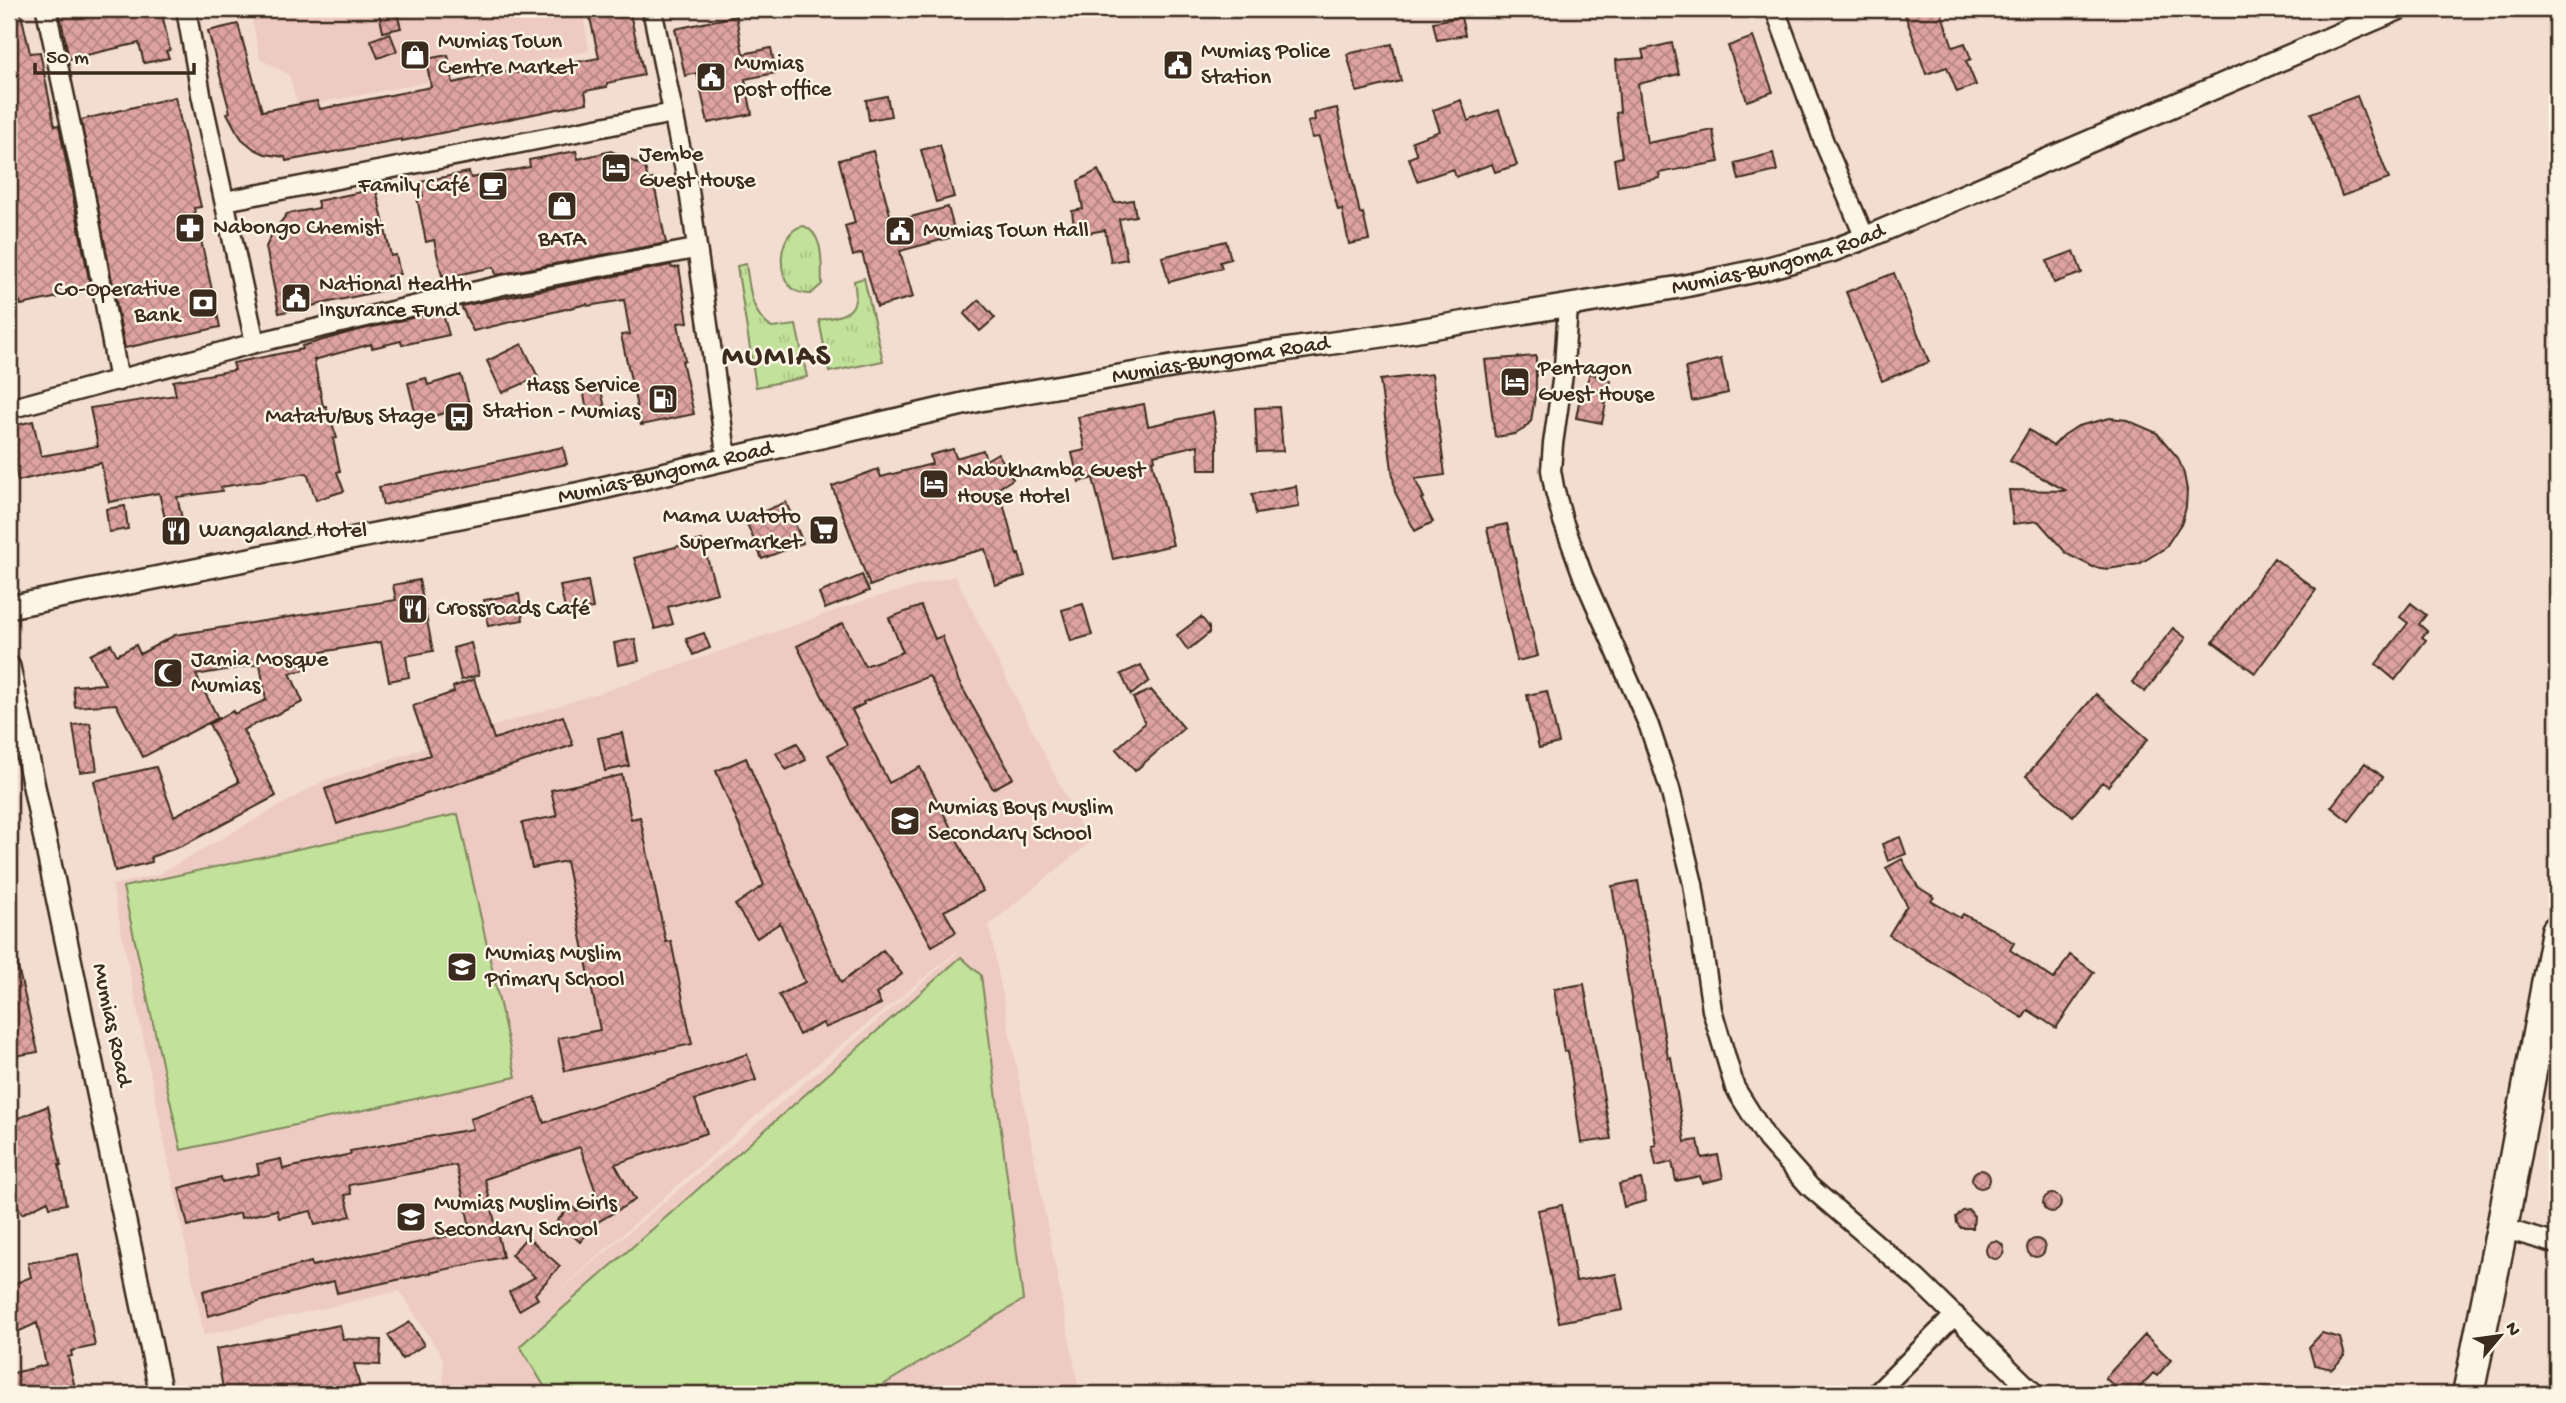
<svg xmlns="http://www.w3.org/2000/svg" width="2566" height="1403" font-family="'Gochi Hand',sans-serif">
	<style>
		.built { fill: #edcbc2; fill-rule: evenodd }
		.grass { fill: url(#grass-tufts); stroke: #7e865c; stroke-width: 2 }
		.pitch { fill: #c2e19a; stroke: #7e865c; stroke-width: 2 }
		.building { fill: url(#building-cross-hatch); stroke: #3b2a1e; stroke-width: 2 }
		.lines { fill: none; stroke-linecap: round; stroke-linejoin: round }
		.minor-casing { stroke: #3b2a1e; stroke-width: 23 }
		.tertiary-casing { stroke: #3b2a1e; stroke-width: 26 }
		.trunk-casing { stroke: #3b2a1e; stroke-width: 35 }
		.minor { stroke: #fcf5e5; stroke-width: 18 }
		.tertiary { stroke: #fcf5e5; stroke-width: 21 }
		.trunk { stroke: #fcf5e5; stroke-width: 30 }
		.labels { text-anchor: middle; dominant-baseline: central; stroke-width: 5; stroke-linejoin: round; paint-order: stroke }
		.poi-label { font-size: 23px; fill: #3b2a1e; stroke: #fcf5e5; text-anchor: start }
		.street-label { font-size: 23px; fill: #3b2a1e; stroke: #fcf5e5 }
		.district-label { font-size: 30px; font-weight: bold; letter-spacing: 2px; fill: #3b2a1e; stroke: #fcf5e5 }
	</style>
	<defs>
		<pattern id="grass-tufts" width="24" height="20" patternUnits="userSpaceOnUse" patternTransform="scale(1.75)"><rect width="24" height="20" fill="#c2e19a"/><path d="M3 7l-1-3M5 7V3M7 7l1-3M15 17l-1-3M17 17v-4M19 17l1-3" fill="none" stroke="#a8c184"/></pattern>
		<pattern id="building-cross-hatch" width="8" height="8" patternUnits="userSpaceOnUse" patternTransform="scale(1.75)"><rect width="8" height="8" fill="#dea3a0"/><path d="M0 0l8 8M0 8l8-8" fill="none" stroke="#b58582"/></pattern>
	</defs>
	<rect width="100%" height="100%" fill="#f3dcd0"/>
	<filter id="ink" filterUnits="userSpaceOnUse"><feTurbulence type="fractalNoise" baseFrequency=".0143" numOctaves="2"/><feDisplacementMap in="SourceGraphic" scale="14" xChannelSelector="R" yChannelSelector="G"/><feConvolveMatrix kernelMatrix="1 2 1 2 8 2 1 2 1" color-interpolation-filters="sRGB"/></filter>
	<g filter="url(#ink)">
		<!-- built -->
		<path class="built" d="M250,9H582L589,51L298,107L289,75L260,59Z
			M955,576L1089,843L989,925L1080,1394H444L443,1358L400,1291L204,1335L112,885L157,875L327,779L618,687L866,600ZM956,952L957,953L541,1307L776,1098Z"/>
		<!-- grass -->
		<path class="grass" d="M804,226C825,235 821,265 822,284L811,294C805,294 799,293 794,290C775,277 778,229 804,226Z
			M746,264C750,288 750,313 772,328L796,325L807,377L756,387L737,266Z
			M864,278L883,361L829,372L819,320C846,315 861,313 854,281Z"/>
		<!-- pitch -->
		<path class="pitch" d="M458,814L516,1077L181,1150L123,887Z
			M961,957L981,975L1023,1300L868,1394H549L520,1346Z"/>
		<!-- building -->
		<path class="building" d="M9,9H20L30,53L40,52L52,113L55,126L59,125L91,290L21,305L20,302L9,304Z
			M59,9H161L170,50L166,51L169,58L144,63L139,43L69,59Z
			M588,9H629L644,75L607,83V87L585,91L587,103L402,141V139L286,161L285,157L265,154L254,149L242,139L236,130L227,113L230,112L208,31L238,24L262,111L317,101L320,109L431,87L426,59L448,55L453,83L515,69L516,73L599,58Z
			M1903,9H1940L1953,47L1965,43L1971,59L1966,61L1976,85L1957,92L1947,67L1926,74Z
			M396,10L401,28L383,32L379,13Z
			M736,16L743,54L771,48L776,73L745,79L752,114L708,123L697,73L685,76L675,29Z
			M1461,17L1465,35L1437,40L1433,22Z
			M390,33L397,51L378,58L371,40Z
			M1753,37L1773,92L1747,101L1728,46Z
			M1672,43L1679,74L1638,84L1647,143L1713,130L1719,162L1659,173L1660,178L1618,186L1614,159L1622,157L1616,113L1620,112L1616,60L1644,58L1642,50Z
			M1392,44L1401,81L1357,92L1347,54Z
			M887,96L891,116L869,120L866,100Z
			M2357,96L2389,179L2342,196L2311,113Z
			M175,97L201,207L194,208L220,327L125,348L81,120Z
			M1461,100L1468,121L1499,110L1517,165L1495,172L1492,164L1456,177L1453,169L1417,181L1409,158L1417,155L1412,141L1440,131L1433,110Z
			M1337,108L1360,214L1363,213L1369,240L1349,244L1342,209L1338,210L1319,137L1312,138L1308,122L1315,120L1314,113Z
			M940,145L954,197L936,202L921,150Z
			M576,151L578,159L611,151L645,167L648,180L653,179L666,243L496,275L494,267L448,277L446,274L442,276L434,240L426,242L417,197L423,196L420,182L469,172L471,178L530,167L529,160Z
			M873,151L892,222L948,207L956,236L900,251L913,297L877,307L862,253L853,256L845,226L855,223L839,160Z
			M1773,153L1777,171L1739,180L1735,163Z
			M1098,170L1115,203L1133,200L1136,216L1119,219L1127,259L1111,262L1105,230L1088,233L1086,225L1074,227L1072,211L1083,209L1078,181Z
			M376,189L391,256L396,255L400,274L387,276L390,289L279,313L266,247L273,232L287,214L319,208L317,201Z
			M1226,241L1231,259L1220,262L1222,268L1169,282L1162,257Z
			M2074,251L2082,273L2054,283L2047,261Z
			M671,265L672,268L679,267L688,322L678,323L685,361H682L694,414L641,425L621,335L630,334L624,300L588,306L587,304L473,331L461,306Z
			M1894,273L1929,362L1882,381L1846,292Z
			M979,300L995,318L980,331L964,314Z
			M442,311L449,335L402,345L401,341L372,348L371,344L314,360L323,406H326L337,438L333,439L340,471L337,472L344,491L316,500L307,473L221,487L222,491L177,497L187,540L171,544L159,493L109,502L101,463L50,473L18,481L9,440V427L33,421L41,456L98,446L90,408L176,395L173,381L235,370L233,363L303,349L302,346L351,332Z
			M522,344L538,377L502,393L487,361Z
			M1536,356V390L1531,421L1524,429L1515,434L1495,437L1485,360Z
			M1721,359L1728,393L1692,401L1685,368Z
			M1590,373L1611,381L1604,403H1606L1602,423L1576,418L1580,397H1582Z
			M1432,374L1445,475L1415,479L1424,498L1421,499L1433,522L1415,531L1395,492L1380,380Z
			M461,375L470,407L417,420L408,383L426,378L428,385Z
			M600,386L605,408L587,411L583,389Z
			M1144,404L1148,426L1213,412L1217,439V470H1199L1198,445L1154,455L1155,460L1152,461L1173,545L1113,559L1093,478L1079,482L1072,453L1085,450L1078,417Z
			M1279,407L1283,451L1257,452L1255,408Z
			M2110,418L2127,420L2157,433L2178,458L2184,474L2187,490L2186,507L2182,522L2165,548L2139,564L2108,569L2093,567L2067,554L2038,521L2013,524L2009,490L2067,491L2010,461L2029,430L2053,446L2064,435L2078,426Z
			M563,447L567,464L383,505L379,487Z
			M953,449L956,458L983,450L986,460L998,453L1013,479L999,488L1017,555L1019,554L1025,576L995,585L985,549L925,565L870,586L832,486L878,469L881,477L932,464L930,455Z
			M1296,486L1299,507L1256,514L1252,494Z
			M786,502L803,543L762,559L745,519Z
			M125,506L128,529L109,532L106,509Z
			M1507,524L1538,656L1517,661L1487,528Z
			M702,540L717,593L668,607L673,624L655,629L634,558Z
			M2274,558L2316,590L2255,673L2213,642Z
			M862,575L869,591L825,609L819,593Z
			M419,580L433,651L406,656L409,677L389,681L381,642L303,655L305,670L290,673L303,702L243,730L276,796L184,845L151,857L152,862L115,871L94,781L156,767L174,816L239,782L209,724L233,711L234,714L266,700L260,664L196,675L218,718L143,757L116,704L75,707L73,686L105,684L90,655L111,644L117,655L136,645L140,654L175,635L396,600L393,585Z
			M588,581L593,608L566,613L560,586Z
			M519,594L523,620L488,626L484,600Z
			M2411,603L2426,615L2419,624L2427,631L2422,637L2426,640L2395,680L2376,664L2408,623L2400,617Z
			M1083,604L1092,635L1071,641L1062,610Z
			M921,606L935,639L942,636L959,682L1013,778L993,789L929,676L863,702L864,704L852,710L889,783L920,767L983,891L944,911L956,932L932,946L852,803L828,755L847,745L797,646L843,623L865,666L903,652L889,618Z
			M1201,617L1209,627V633L1188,650L1177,635Z
			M2173,628L2186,638L2145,692L2132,682Z
			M704,633L710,648L693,655L686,639Z
			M635,639L639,661L618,665L614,643Z
			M471,643L479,675L461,680L453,648Z
			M1141,665L1149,681L1131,695L1121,674Z
			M474,679L494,739L563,716L573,745L337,824L325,789L430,755L413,706L454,692L453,687Z
			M1151,690L1184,728L1135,771L1116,749L1145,723L1133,698Z
			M1547,691L1559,743L1539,748L1527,695Z
			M2096,694L2148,739L2108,786L2102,782L2073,816L2026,776Z
			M90,723L97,770L80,772L73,725Z
			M622,733L629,766L605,771L598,738Z
			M797,743L806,760L786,770L776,753Z
			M746,758L841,983L883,950L902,974L876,994L881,1004L825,1028L823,1023L799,1035L779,995L805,982L780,923L757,938L735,905L764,885L716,771Z
			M2365,763L2383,777L2349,821L2331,807Z
			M622,775L631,819L640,817L666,942L671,941L692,1044L565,1071L558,1038L600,1030L566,861L532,868L522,823L557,816L551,790Z
			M1900,837L1906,854L1888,861L1882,844Z
			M1902,859L1918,887L1934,897L1931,901L1960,918L1963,914L1994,930L2014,943L2010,950L2054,979L2070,955L2094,972L2056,1028L2028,1010L2023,1018L1889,935L1907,905L1886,868Z
			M1638,881L1668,1058L1671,1057L1685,1142L1698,1140L1702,1158L1718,1155L1723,1178L1702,1183L1700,1176L1676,1181L1672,1162L1656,1166L1652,1146L1656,1145L1612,886Z
			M9,959H16L38,1052L9,1057Z
			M1584,984L1611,1139L1581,1143L1568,1051L1564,1052L1554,989Z
			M747,1054L756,1080L695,1100L707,1133L615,1164L635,1200L593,1225L594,1226L580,1242L557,1221L571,1206L577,1211L598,1198L580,1147L485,1179L503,1257L337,1293L334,1281L208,1316L203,1291L311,1262L312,1266L471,1231L456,1165L349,1185L351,1194L345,1195L351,1216L315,1225L311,1211L279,1218L277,1210L241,1218L240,1213L188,1226L179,1188L221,1177L222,1182L259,1174L257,1164L281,1159L283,1169L351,1154L350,1151L473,1129L470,1119L535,1097L544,1123Z
			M48,1106L61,1165H59L66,1204L50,1207L48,1201L22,1214L10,1191L17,1187L9,1168V1122Z
			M1972 1179a9 9 0 1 1 18 0a9 9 0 1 1-18 0Z
			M1641,1179L1646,1201L1624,1207L1619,1184Z
			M2043 1203a9 9 0 1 1 18 0a9 9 0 1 1-18 0Z
			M1562,1205L1576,1281L1616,1274L1623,1310L1559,1322L1538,1210Z
			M1969,1210L1974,1216L1973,1228H1961L1957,1223L1956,1217L1963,1211Z
			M527,1237L560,1266L535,1294L538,1299L519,1310L509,1292L535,1277L511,1255Z
			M2027 1248a9 9 0 1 1 18 0a9 9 0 1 1-18 0Z
			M1986 1250a9 9 0 1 1 18 0a9 9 0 1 1-18 0Z
			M78,1254L95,1346L71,1351L72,1356L68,1357L75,1388L50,1394H9V1374L46,1365L37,1323L9,1336V1286L31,1277L28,1263Z
			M410,1322L424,1345L402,1359L388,1335Z
			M340,1325L343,1339L381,1340L380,1365L354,1364L360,1387L331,1394H224L216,1349Z
			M2322,1333L2340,1338L2345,1356L2332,1369L2314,1365L2309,1347Z
			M2145,1335L2171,1360L2157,1376L2153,1373L2134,1394H2123L2105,1378Z"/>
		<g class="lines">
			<!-- minor casing -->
			<g class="minor-casing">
				<path id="minor" d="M46,9L81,173L119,381
					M186,9L201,94L255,343
					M652,9L689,190L727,460
					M1775,9L1824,142L1865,238
					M225,201L673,113
					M1568,306L1564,367L1553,444L1551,470L1554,487L1563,521L1583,576L1649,726L1670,789L1693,884L1712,1010L1735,1088L1767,1139L1810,1187L1917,1279L2035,1394
					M9,409L255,343L503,285L695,249
					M2502,1228L2557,1244
					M1876,1394L1955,1315"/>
			</g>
			<!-- tertiary casing -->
			<g class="tertiary-casing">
				<g id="tertiary">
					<path id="s1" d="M9,607L581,493L980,400L1206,361L1382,336L1680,287L1765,269L1831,251L1865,238L2398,9"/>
					<path d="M9,667L161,1394"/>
				</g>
			</g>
			<!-- trunk casing -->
			<g class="trunk-casing">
				<path id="trunk" d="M2468,1394L2502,1228L2557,931"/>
			</g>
			<!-- minor -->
			<use href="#minor" class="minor"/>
			<!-- tertiary -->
			<use href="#tertiary" class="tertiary"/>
			<!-- trunk -->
			<use href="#trunk" class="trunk"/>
		</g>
	</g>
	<!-- icons -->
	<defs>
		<g id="shop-square" transform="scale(1.575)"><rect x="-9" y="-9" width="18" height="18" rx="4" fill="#3b2a1e" stroke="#fcf5e5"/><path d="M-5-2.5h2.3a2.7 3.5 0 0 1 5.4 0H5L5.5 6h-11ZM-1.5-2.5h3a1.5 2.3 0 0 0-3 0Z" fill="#fff"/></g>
		<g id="civic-square" transform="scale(1.575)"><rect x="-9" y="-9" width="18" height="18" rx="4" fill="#3b2a1e" stroke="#fcf5e5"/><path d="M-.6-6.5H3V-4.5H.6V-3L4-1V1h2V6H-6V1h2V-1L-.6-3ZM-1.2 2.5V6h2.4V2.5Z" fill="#fff"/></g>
		<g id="hotel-square" transform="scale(1.575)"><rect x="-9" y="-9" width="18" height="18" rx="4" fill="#3b2a1e" stroke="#fcf5e5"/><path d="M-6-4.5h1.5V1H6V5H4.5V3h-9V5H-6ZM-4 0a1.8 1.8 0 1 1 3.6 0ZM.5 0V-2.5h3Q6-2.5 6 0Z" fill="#fff"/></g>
		<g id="cafe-square" transform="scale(1.575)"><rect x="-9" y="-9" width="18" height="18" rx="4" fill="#3b2a1e" stroke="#fcf5e5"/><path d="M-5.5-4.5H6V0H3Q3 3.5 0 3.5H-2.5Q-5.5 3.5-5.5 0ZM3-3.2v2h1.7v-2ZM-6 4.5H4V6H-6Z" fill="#fff"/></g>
		<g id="pharmacy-square" transform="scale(1.575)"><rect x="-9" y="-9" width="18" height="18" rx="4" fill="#3b2a1e" stroke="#fcf5e5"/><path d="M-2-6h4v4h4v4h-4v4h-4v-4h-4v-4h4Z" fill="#fff"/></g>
		<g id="bank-square" transform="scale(1.575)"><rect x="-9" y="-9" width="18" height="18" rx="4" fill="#3b2a1e" stroke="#fcf5e5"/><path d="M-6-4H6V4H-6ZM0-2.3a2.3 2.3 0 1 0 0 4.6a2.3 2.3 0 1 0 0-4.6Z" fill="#fff"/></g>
		<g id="fuel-square" transform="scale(1.575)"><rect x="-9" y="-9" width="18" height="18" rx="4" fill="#3b2a1e" stroke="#fcf5e5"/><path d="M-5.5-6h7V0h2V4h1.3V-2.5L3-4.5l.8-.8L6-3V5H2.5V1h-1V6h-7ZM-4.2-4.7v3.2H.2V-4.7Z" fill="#fff"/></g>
		<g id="bus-square" transform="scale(1.575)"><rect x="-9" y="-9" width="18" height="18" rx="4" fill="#3b2a1e" stroke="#fcf5e5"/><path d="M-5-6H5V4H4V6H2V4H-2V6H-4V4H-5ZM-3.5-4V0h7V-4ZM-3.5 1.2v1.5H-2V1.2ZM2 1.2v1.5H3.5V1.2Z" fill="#fff"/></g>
		<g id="supermarket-square" transform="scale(1.575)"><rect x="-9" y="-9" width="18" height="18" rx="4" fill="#3b2a1e" stroke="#fcf5e5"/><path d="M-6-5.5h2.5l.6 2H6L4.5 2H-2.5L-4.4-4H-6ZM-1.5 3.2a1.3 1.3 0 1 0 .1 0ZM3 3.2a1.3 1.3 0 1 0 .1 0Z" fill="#fff"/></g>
		<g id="restaurant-square" transform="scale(1.575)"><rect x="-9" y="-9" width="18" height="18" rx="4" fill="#3b2a1e" stroke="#fcf5e5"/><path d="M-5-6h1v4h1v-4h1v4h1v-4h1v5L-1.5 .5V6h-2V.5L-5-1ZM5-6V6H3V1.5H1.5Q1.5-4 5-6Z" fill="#fff"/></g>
		<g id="mosque-square" transform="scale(1.575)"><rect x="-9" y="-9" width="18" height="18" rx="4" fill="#3b2a1e" stroke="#fcf5e5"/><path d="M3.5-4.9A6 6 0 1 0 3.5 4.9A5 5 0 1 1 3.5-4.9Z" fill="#fff"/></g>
		<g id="school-square" transform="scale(1.575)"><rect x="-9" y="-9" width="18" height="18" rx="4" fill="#3b2a1e" stroke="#fcf5e5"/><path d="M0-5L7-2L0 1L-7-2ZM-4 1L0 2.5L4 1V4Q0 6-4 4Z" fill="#fff"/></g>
	</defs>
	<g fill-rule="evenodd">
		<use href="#shop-square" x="415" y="55"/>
		<use href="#civic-square" x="1178" y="65"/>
		<use href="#civic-square" x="711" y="77"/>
		<use href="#hotel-square" x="616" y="168"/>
		<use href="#cafe-square" x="493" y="186"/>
		<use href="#shop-square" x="562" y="206"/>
		<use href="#pharmacy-square" x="190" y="228"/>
		<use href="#civic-square" x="900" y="231"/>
		<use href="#civic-square" x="296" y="298"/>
		<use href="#bank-square" x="203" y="303"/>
		<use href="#hotel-square" x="1515" y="382"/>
		<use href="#fuel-square" x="663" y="399"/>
		<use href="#bus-square" x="459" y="417"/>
		<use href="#hotel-square" x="934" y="484"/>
		<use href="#supermarket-square" x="824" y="530"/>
		<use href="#restaurant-square" x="176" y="531"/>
		<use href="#restaurant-square" x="413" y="609"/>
		<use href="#mosque-square" x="168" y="673"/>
		<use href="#school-square" x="905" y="821"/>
		<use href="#school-square" x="462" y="967"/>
		<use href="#school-square" x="411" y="1217"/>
	</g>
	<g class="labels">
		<!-- poi labels -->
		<g class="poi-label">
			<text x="438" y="42">Mumias Town<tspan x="438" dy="26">Centre Market</tspan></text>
			<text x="1201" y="52">Mumias Police<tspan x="1201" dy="26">Station</tspan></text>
			<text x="734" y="64">Mumias<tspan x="734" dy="26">post office</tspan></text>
			<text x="639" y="155">Jembe<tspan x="639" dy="26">Guest House</tspan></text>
			<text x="470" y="186" text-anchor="end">Family Café</text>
			<text x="213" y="228">Nabongo Chemist</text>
			<text x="923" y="231">Mumias Town Hall</text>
			<text x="562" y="240" text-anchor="middle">BATA</text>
			<text x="319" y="285">National Health<tspan x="319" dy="26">Insurance Fund</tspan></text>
			<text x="180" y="290" text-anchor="end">Co-Operative<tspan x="180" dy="26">Bank</tspan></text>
			<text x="1538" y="369">Pentagon<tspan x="1538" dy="26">Guest House</tspan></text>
			<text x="640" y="386" text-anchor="end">Hass Service<tspan x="640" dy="26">Station - Mumias</tspan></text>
			<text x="436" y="417" text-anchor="end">Matatu/Bus Stage</text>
			<text x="957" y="471">Nabukhamba Guest<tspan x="957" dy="26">House Hotel</tspan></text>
			<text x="801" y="517" text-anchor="end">Mama Watoto<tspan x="801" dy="26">Supermarket</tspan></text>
			<text x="199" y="531">Wangaland Hotel</text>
			<text x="436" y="609">Crossroads Café</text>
			<text x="191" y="660">Jamia Mosque<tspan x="191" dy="26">Mumias</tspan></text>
			<text x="928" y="808">Mumias Boys Muslim<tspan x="928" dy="26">Secondary School</tspan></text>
			<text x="485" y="954">Mumias Muslim<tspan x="485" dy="26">Primary School</tspan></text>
			<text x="434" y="1204">Mumias Muslim Girls<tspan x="434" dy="26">Secondary School</tspan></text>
		</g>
		<!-- street labels -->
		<g class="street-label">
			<text stroke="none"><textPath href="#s1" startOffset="1804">Mumias-Bungoma Road</textPath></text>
			<text stroke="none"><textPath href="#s1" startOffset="1237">Mumias-Bungoma Road</textPath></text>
			<text stroke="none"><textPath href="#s1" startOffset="670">Mumias-Bungoma Road</textPath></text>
			<text transform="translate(111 1025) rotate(78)">Mumias Road</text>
		</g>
		<!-- district labels -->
		<g class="district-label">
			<text x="777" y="358">MUMIAS</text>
		</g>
	</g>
	<!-- margin -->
	<rect width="2566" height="1403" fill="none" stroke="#fcf5e5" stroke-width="35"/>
	<rect x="18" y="18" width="2531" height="1368" fill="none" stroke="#3b2a1e" stroke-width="2.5" filter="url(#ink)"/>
	<!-- north arrow -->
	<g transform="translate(2500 1336) rotate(61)" stroke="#fcf5e5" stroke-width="5" paint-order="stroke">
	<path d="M0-5L12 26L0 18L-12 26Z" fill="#3b2a1e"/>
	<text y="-10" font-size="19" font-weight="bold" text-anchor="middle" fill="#3b2a1e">N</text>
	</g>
	<!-- scale -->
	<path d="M35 63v10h159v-10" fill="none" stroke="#3b2a1e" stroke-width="3.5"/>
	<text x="46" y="63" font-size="21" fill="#3b2a1e" stroke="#fcf5e5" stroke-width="5" paint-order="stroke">50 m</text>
</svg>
